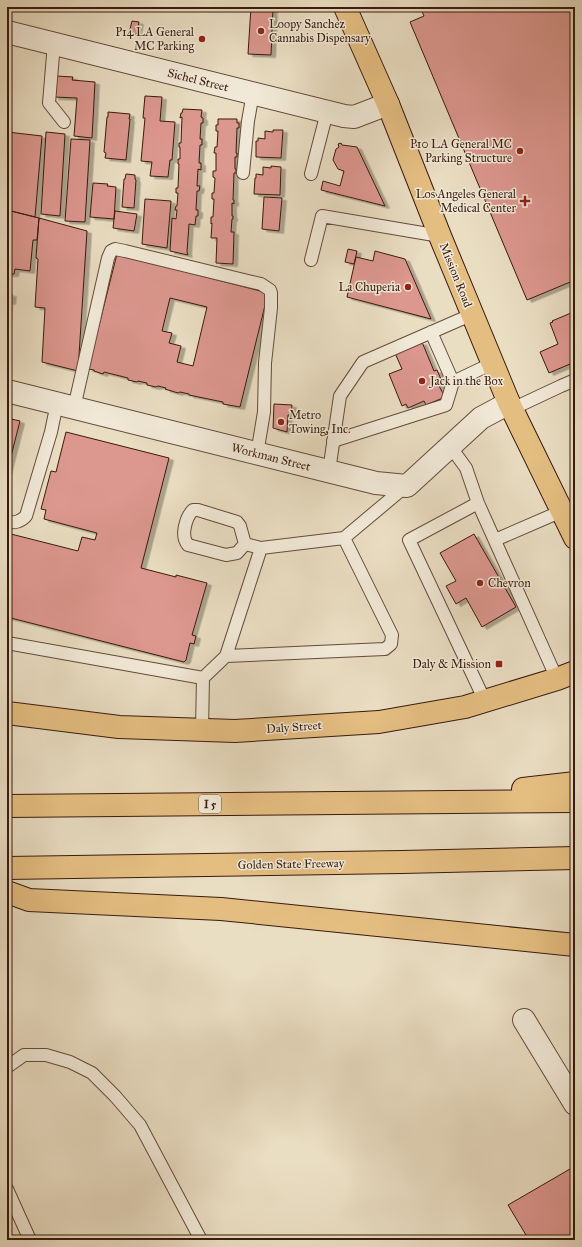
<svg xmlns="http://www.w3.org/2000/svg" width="582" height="1247" font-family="'IM FELL Great Primer',serif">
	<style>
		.building { fill: #dc978f; stroke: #391a0d; fill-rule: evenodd; filter: url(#shadow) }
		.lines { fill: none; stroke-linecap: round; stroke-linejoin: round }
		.service-casing { stroke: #654b3a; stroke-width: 14 }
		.minor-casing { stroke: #654b3a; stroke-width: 24 }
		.primary-casing { stroke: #391a0d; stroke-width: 24 }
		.motorway-casing { stroke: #391a0d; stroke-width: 24 }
		.service { stroke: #f1e9d7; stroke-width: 12 }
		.minor { stroke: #f1e9d7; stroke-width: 22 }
		.primary { stroke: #e4be81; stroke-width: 22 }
		.motorway { stroke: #e4be81; stroke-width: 22 }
		.poi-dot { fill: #8f2418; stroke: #f1e9d7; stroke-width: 1.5 }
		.labels { text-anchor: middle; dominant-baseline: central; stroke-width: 3; stroke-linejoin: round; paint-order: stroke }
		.shield { fill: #f1e9d7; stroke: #70584a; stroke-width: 1 }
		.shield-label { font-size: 11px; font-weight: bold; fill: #391a0d }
		.poi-label { font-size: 12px; fill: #391a0d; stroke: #f1e9d7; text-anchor: end }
		.street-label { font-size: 12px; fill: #391a0d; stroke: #f1e9d7 }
	</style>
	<defs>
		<filter id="shadow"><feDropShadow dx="4.5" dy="2.5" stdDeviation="0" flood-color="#0004"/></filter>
	</defs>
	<rect width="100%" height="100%" fill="#e9ddc2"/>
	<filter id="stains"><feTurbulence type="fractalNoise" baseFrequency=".005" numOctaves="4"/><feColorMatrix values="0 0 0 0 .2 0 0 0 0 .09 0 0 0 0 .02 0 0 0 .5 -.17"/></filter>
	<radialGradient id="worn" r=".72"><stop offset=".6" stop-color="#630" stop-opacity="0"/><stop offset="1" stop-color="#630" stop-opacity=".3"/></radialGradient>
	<!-- building -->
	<path class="building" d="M251,7H273L271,55L248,54Z
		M420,7H575V280L527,300L410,22L424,16Z
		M132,21L139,22L136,35L129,33Z
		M56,76L73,77L72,80L95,82L92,138L74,136L77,98L54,97Z
		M145,96L162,97L160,121L175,122L172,160H170L168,177L150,176L152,162L141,161L145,118H143Z
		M183,109L202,110L201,117L203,118V123H201L200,139H202V145H200L199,163H201V170L198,169L197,186H200L199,191H197L196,210H198V216H196L195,225L189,224L187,252L188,255L170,251L172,218L176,219L177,210H175L176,206H177L178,193H176V188H178L179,164H178V159H180V147H179V143H181L182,117L180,118L181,113H182Z
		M108,112L130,114L129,119H130L126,160L105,158L106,153L104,152L107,117H108Z
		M218,119H237V123H239V128H237L236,153H237V157H235V169H236V173H234L233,200H234V204L232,203V216H233V219H232L231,232H234L233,264L216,263L217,238H211L212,223L211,224V217H213L214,199H212V193H214L215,178L213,177V171H216V153H214L215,147H217L218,131H216V125H218Z
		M273,130H283L281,158L256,157V141H258V138L265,139V131L273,132Z
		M7,132L42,136L35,217L7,210Z
		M46,132L65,134L60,216L41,214Z
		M71,139L90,140L85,222L65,221Z
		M341,143L342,145L357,147L385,206L321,190L323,181L340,186L344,171L338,169L333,160L336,149L339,147L338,144Z
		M271,166L281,167L280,195L254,194L255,178H256V174L263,175V167L271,168Z
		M126,174L135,175V179L136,180L134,208L122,207L124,179H125Z
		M93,183L108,184L107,186L116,187L114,219L90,217Z
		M264,197L282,198L279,231L262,229Z
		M145,199L171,201L167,248L142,244Z
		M7,210L39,218L37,240H33L30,271L15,269L14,274H7Z
		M115,211L137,214L134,231L113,228Z
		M39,218L87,231L78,371L42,362L45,308L35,307L38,259L36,258Z
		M348,249L357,251L354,264L345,262Z
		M375,251L405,259L431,319L347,297L356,257L373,261Z
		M117,254L268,293L240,407L223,404V402L189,395V394L180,392L178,393L165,389L166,388L158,386L156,387L147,385V383L138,381L137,382L128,380V378L104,372L103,374L94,371V370L88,369ZM170,298L207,307L193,366L177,362L181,346L169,343L172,333L162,331Z
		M7,294H12L11,302L8,301L7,319Z
		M571,313V314H573L575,319V364L571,366L570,364L549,373L540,352L558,344L550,323L553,322L552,321Z
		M422,342L434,371L437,370L443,384L439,386L445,397L426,405L424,401L408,408L406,404L402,406L389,374L402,369L395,353Z
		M274,404L292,405L291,415H288L287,432L273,428Z
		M7,418L20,421L7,472Z
		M66,432L169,458L141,568L176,577V575L207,583L192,635L196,636L194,644L190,643L186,660L184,662L7,617V533L78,551L82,537L95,540L97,533L44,519L46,510L41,509L51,471L56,472Z
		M474,534L516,607L482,627L466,598L456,604L446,586L456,581L440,553Z
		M570,1169L575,1177V1240H529L508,1205Z"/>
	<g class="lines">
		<!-- service casing -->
		<g class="service-casing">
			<path id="service" d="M54,43L49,103L64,122
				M243,173L248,121L253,93
				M311,174L327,112
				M311,260L322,216L440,236
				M431,332L453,382
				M74,408L108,258L111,251L115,249L125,251L248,281L261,284L270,290L271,293V308L265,363L264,412L257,454
				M512,409L561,386L575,380
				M333,441L446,405L453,382L493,363
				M450,446L466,468L478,503
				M329,471L340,396L363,362L473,314
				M193,510H198L237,522L240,526L245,544L237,553L226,555L188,545C180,536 186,517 193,510Z
				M7,522C15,523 20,522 26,516L51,432L57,403
				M495,540L562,511
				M245,544L261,548L344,538L406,486
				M7,643L203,678L202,730
				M226,656L385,649L391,644L392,635L344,538
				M203,678L226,656L261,548
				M485,701L409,540L478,503L557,679
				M7,1067L24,1055H46L70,1062L92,1073L115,1096L140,1125L201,1240
				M7,1189L30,1240"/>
		</g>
		<!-- minor casing -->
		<g class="minor-casing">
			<path id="minor" d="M7,32L344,116L354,117L388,104
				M7,391L376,483L407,486L481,418L509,403
				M524,1020L575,1104"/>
		</g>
		<!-- primary casing -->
		<g class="primary-casing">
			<path id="primary" d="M345,7L388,104L440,236L509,403L575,538
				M7,713L119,727L235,731L379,722L465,707L557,679L575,672"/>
		</g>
		<!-- motorway casing -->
		<g class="motorway-casing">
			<path id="motorway" d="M523,789L575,783
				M7,806L575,801
				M7,868L402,862L575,858
				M7,892L29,900L221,909L575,945"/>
		</g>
		<!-- service -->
		<use href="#service" class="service"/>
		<!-- minor -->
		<use href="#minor" class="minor"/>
		<!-- primary -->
		<use href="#primary" class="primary"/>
		<!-- motorway -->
		<use href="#motorway" class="motorway"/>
	</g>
	<!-- markers -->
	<g class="poi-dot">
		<circle cx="261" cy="31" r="4"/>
		<circle cx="202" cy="39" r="4"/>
		<circle cx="520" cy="151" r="4"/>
		<path d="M523 195h4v4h4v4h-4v4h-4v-4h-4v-4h4z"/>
		<circle cx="408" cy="287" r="4"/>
		<circle cx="422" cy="381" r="4"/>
		<circle cx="281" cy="422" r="4"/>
		<circle cx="480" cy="583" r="4"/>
		<rect x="495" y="660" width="8" height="8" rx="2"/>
	</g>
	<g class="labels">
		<!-- shield labels -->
		<rect class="shield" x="199" y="795" width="22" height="18" rx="3"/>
		<g class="shield-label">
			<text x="210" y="804">I 5</text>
		</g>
		<!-- poi labels -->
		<g class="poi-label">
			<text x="269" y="24" text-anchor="start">Loopy Sanchez<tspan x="269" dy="14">Cannabis Dispensary</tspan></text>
			<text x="194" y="32">P14 LA General<tspan x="194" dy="14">MC Parking</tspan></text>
			<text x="512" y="144">P10 LA General MC<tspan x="512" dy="14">Parking Structure</tspan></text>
			<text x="516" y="194">Los Angeles General<tspan x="516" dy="14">Medical Center</tspan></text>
			<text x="400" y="287">La Chuperia</text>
			<text x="430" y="381" text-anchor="start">Jack in the Box</text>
			<text x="289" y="415" text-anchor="start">Metro<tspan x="289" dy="14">Towing, Inc.</tspan></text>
			<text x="488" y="583" text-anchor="start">Chevron</text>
			<text x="491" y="664">Daly &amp; Mission</text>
		</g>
		<!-- street labels -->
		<g class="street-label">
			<text transform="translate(198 80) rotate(14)">Sichel Street</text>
			<text transform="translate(456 275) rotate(68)">Mission Road</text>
			<text transform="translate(271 457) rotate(14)">Workman Street</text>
			<text transform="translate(294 727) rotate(-4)">Daly Street</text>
			<text transform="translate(291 864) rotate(-1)">Golden State Freeway</text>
		</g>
	</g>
	<!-- margin -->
	<rect width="582" height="1247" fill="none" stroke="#e9ddc2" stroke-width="24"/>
	<rect x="8" y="8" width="566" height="1231" fill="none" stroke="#391a0d" stroke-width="2"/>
	<rect x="12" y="12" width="558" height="1223" fill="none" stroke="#391a0d"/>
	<rect width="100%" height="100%" filter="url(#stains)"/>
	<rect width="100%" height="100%" fill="url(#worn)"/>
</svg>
